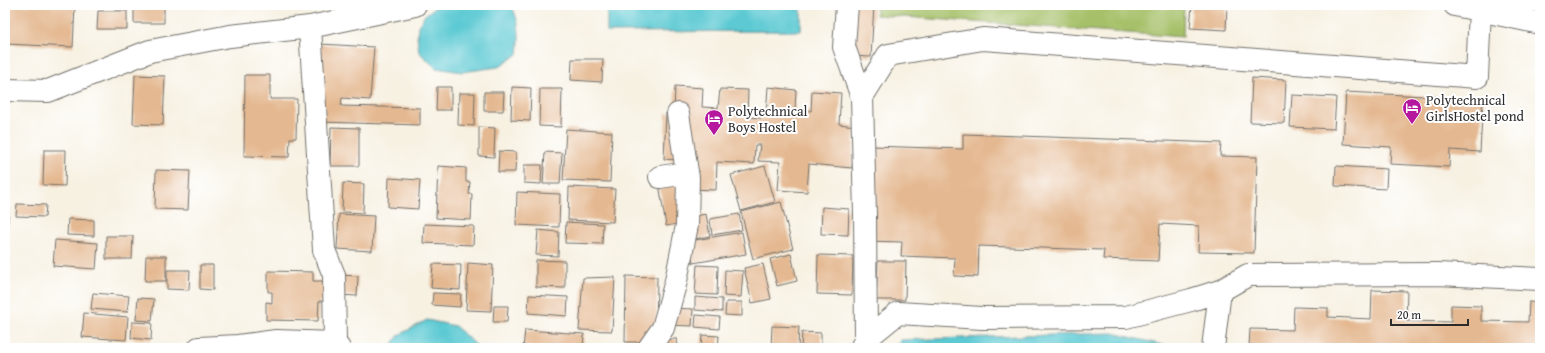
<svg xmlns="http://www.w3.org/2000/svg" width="1545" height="353" font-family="'Gentium Book Plus',serif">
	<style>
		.green { fill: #a5c067; stroke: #687649 }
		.water { fill: #5cc9d3; stroke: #447a7f }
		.building { fill: #e4b890 }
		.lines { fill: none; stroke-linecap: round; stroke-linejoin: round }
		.street-casing { stroke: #72706b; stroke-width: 24 }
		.street { stroke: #fff; stroke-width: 22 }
		.labels { text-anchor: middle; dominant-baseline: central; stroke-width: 4; stroke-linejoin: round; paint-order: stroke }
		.poi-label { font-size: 14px; fill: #2b2b2b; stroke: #fff; text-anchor: start }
	</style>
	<rect width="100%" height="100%" fill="#fff"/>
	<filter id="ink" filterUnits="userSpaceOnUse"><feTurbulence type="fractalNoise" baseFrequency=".025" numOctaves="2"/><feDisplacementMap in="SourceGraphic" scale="8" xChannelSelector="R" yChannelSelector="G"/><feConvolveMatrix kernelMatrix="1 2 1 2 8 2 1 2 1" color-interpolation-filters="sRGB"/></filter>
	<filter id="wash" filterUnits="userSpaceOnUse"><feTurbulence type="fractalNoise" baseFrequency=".012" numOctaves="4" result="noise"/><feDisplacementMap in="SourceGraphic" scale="16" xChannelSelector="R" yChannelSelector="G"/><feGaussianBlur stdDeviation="0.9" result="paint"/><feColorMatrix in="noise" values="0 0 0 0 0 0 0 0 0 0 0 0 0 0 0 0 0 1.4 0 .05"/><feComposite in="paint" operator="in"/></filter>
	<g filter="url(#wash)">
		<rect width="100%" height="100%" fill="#f7f1e2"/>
		<!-- green -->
		<path class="green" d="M876,5H1184L1183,37L876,15Z"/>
		<!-- water -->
		<path class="water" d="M438,5H511C520,21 520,37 518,54L498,67L462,72L436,68L419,52L417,36L418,26L425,15Z
			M607,5H801V31L607,32Z
			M427,320L455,326L476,345V348H390L399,335Z
			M1113,333L1175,348H893L901,340Z"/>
		<g id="blocks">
			<!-- building -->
			<path class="building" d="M5,5H75L73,47L5,44Z
				M115,5H164V23H134V8L116,9Z
				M854,5H874L871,57L851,56Z
				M1192,5H1227L1226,30L1190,28Z
				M98,11H127V29H97Z
				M320,44L374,47L370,100L342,98L341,106L420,108V125L320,122Z
				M572,59H603L602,82L571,80Z
				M135,75L165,76L163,125L133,124Z
				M245,75H270V99H297L296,138H290L289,157L244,156Z
				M1252,78L1286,80L1284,123L1250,122Z
				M675,86L703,88L702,107L718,108L720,89L748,90L747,117L761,118L762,115H766L768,87L796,90L795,109L811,111L812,91L841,93L839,124L855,126L852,168L809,164L807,192L778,190L780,162L758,161L760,145H755L754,164L717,162L716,190L687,189L689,161L664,159L666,113L674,114Z
				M437,87H451V110H436Z
				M512,87L531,88L530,121L511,120Z
				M540,89H562L561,127L539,126Z
				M484,92H504L503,111H484Z
				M1346,92L1483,99L1480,152L1450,150L1449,167L1390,164L1391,147L1343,144Z
				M459,93H475L474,126L458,125Z
				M1292,95L1336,97L1334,129L1290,127Z
				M331,127L359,128V166H330Z
				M479,127L495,128L494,157L479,156Z
				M566,129L612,132L610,182L563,180Z
				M963,134L1221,143L1220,156L1257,157L1254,253L1198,252L1199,226L1160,224L1158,261L1103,259L1104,250L979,246L978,277L954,276L955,258L901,256L902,242L868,241L872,146L963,149Z
				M44,150H66L65,186L43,185Z
				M499,151L516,152L515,172H498Z
				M545,152L562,153L560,184H543Z
				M524,165H542L541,184L524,183Z
				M438,166L466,168V182H470L469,194H472L471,220L436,218Z
				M765,166L775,202L741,211L731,175Z
				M1336,166L1387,169L1386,189L1335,186Z
				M156,170L190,171L188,210L155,209Z
				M389,178L420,180L418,209L388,207Z
				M676,181L683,223L666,226L659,184Z
				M343,183L364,184L363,213L342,212Z
				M569,187L615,189L613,222L568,220Z
				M517,192L560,194L559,227L516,225Z
				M781,202L793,249L753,259L741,212Z
				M17,204L46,205L45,217L16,216Z
				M5,207H9L6,244H5Z
				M822,207L849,209L848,235L821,234Z
				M339,214L374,216L372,251L337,249Z
				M706,214L710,236L694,239L690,217Z
				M739,214L742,230L712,235L710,219Z
				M68,219L94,220V236L67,235Z
				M566,222L603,224L602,244L565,243Z
				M424,224L474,226L473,245L423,243Z
				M538,230L559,232L558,256L536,255Z
				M742,232L746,254L693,263L690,241Z
				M106,236H133L132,259H106Z
				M55,240L98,243L96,269L53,266Z
				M791,254L797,281L777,286L770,259Z
				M818,255L853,256L852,295L817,294Z
				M146,256H166V281H145Z
				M536,260L565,261V288L536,287Z
				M878,261H906L905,300H876Z
				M468,263L493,265L491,311L466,310Z
				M433,264L461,265L460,290L431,288Z
				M763,264L771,299L752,303L744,268Z
				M200,265H213V290L200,289Z
				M697,265L718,266L717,295L695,294Z
				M167,270H190L189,290L167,289Z
				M725,270L743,271L741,297L724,296Z
				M268,271L313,272V281H324V301H319L318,321L266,320V302L272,303V292H268Z
				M340,275L358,276L357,296L339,295Z
				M626,276L657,277L656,342H625Z
				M615,277L612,331L579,330L583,278Z
				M1372,290L1407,291L1406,321L1451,322V305L1481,306V321L1528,322L1529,302L1540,303V348H1411V347L1386,346V348H1249L1250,329L1293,330L1294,307L1328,308V317L1371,319Z
				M93,293L129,296L127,312L91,309Z
				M433,293L461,294L460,307L432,305Z
				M529,295L568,297L567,316L528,313Z
				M695,297L722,299V312L695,310Z
				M138,298L154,299L152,321L136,320Z
				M726,302H742V316L725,315Z
				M494,306H508L507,322H493Z
				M669,308L693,309L692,326L668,325Z
				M84,313L128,317L126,340L82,337Z
				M696,315L720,317L719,329L695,327Z
				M132,322L152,323L151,340L131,338Z
				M772,326L799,327L798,348H771Z
				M525,330L584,334L583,348H523Z
				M802,332L821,333V348H801Z
				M702,335L719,336L718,348H701Z
				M665,339H677L676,348H665Z"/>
		</g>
	</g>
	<g filter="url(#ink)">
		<use href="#blocks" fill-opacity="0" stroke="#72706b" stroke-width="1"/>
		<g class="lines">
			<!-- street casing -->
			<g class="street-casing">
				<path id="street" d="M847,5L844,47L862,97L865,214L866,339L861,348
					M1455,5L1540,23
					M310,27L324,250L334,275L335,343
					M5,90L48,91L150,51L230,36L310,27L415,5
					M862,97L888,55L983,39L1477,77L1480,10
					M660,177L687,173
					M866,339L898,313L982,318L1126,317L1191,300L1220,291L1248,275L1438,274L1540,279
					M199,348L238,346L276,341L335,343L339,348
					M649,348L663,328L676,281L687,225L688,178L678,114
					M1213,348L1220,291"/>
			</g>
			<!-- street -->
			<use href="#street" class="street"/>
		</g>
	</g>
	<!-- icons -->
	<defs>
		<g id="hotel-pin" transform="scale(1)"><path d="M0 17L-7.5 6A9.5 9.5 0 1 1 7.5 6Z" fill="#b5179e" stroke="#fff"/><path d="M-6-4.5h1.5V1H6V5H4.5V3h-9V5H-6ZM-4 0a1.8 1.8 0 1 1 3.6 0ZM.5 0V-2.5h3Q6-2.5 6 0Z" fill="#fff"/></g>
	</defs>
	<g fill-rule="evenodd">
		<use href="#hotel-pin" x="1412" y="108"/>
		<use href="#hotel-pin" x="714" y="119"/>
	</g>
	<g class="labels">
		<!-- poi labels -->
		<g class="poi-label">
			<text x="1426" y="100">Polytechnical<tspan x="1426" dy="16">GirlsHostel pond</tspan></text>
			<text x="728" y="111">Polytechnical<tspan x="728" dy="16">Boys Hostel</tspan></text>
		</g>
	</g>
	<!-- margin -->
	<rect width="1545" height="353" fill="none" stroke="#fff" stroke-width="20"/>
	<!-- scale -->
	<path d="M1391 319v6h77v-6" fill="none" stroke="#2b2b2b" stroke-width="2"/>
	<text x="1397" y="319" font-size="12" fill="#2b2b2b" stroke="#ffffff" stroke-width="3" paint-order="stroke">20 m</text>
</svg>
